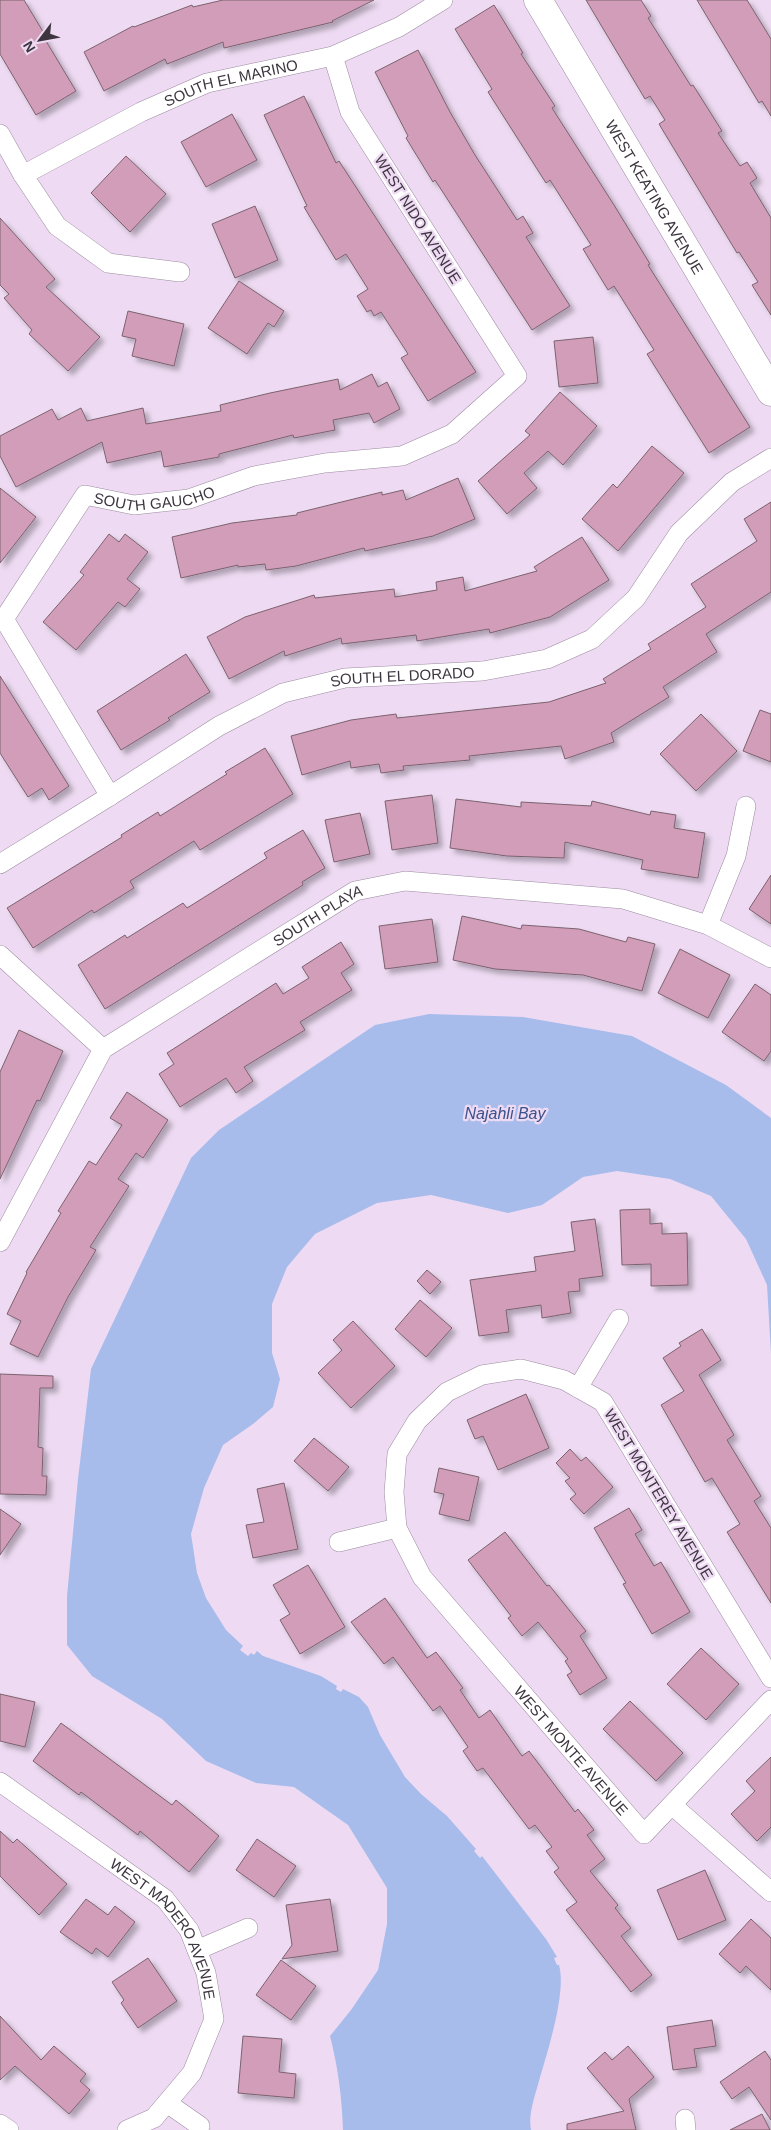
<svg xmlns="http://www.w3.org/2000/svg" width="771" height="2130" font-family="Helvetica,sans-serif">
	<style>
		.water { fill: #a8bcec }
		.building { fill: #d29db8; stroke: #7c626f; filter: url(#shadow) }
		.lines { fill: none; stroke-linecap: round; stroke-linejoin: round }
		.street-casing { stroke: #9c8ba0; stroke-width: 20 }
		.secondary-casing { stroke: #9c8ba0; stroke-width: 29 }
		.street { stroke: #fff; stroke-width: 19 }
		.secondary { stroke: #fff; stroke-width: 28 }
		.labels { text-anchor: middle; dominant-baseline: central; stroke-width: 4.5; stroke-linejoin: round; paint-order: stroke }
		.street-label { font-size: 15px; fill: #3d353f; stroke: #eedbf3 }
		.water-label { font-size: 16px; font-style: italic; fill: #3b528d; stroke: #eedbf3 }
	</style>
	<defs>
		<filter id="shadow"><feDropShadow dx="4.5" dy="4.5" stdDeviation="2.5" flood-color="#0004"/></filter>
	</defs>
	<rect width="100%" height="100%" fill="#eedbf3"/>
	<!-- water -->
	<path class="water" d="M429,1014L523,1017L632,1036L726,1085L771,1118V1354L767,1285L746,1239L711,1196L670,1179L617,1171L583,1177L542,1205L508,1213L431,1195L377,1203L315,1234L287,1267L272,1304V1353L280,1379L273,1407L253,1424L223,1445L204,1488L191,1534L197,1573L206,1598L226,1630L243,1646L240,1650L248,1656L251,1653L254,1655L257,1651L263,1656L321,1676L337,1686L336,1689L341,1692L343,1689L359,1697L368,1707L380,1735L405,1777L421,1794L447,1816L476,1849L474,1851L480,1858L482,1856L546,1939L557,1957L554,1958L557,1965H559C567,1992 547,2053 539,2081C535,2096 528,2114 531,2130H343C342,2098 338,2067 330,2036L351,2010L378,1970L387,1924V1888L348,1825L294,1787L256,1783L206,1761L162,1719L92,1676L67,1645V1596L78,1479L91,1369L191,1158L219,1130L375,1025Z"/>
	<!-- building -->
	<path class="building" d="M0,0H24L45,35L43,36L76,91L36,115L0,54Z
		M223,0H374L332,21L333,22L224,48L223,42L167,64L165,59L104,91L84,52L133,26L134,27L192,5L193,7Z
		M586,0H641L651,16L648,18L691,86L693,85L722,131L718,133L740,166L747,162L757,178L750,183L771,218V315L752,285L758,282L739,252L737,253L659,124L665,120L650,96L645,99Z
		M697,0H747L771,39V116L762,101L759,103Z
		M494,5L523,53L521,54L555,106L552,108L614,205L650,264L648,265L750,427L709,453L647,354L654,350L614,286L608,290L583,249L591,245L550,180L546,183L488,92L492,89L455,29Z
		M418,50L450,112L475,155L517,220L523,216L533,233L526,237L570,306L532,330L435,180L433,182L406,138L408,136L375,72Z
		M304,96L336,163L339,161L476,372L428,401L401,358L408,354L381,312L374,316L371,310L367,312L357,296L368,289L346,254L336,260L304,207L307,206L264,115Z
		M232,114L257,160L206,187L181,142Z
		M126,156L166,194L130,232L91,193Z
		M255,206L278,260L235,278L212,224Z
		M0,218L55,279L46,287L100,337L68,371L29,334L32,330L4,298L9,294L0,285Z
		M239,281L284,311L274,327L268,323L247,354L208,328Z
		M128,311L184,324L174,366L132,356L136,339L122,336Z
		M593,337L598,383L559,387L554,341Z
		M372,374L378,387L387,382L400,409L374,423L369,413L333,420L335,430L294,438L293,435L219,454V457L164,467L161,451L107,463L102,442L16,487L0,456V436L52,409L58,420L81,408L87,421L143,408L146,424L221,411L220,405L270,393L338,379L340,390Z
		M560,392L597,426L563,465L548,451L524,473L537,488L507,514L478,481L530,435L525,431Z
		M652,446L684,473L618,551L582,519L613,484L617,488Z
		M458,478L475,519L433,536L365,551L364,548L296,566L266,570L265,564L238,567V565L181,578L172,537L232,523L297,515V513L382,492V495L403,490L406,500Z
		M0,488L36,517L0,563Z
		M771,502V592L706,634L717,652L663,687L669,697L611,733L614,742L565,759L561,746L469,756L470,760L403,766L404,770L381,773L379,764L351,768L350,761L302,775L291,736L351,720L396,714L397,718L549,702L606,683L603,679L651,649L648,644L706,607L691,584L757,541L744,519Z
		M109,534L119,542L125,534L148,552L127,579L140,589L125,607L118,602L76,650L43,622L84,575L80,572Z
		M582,537L609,580L550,617L490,633L489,629L417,641L416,635L342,644L341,638L285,656L284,651L229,679L207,637L245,617L314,595L315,598L394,589L395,597L437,590L436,582L463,577L465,591L537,571L534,567Z
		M186,654L210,692L168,718L170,720L121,750L97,711Z
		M0,676L69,786L49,800L42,788L28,797L0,753Z
		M760,710L771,714V762L743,751Z
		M701,714L737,751L696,791L660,754Z
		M265,748L293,794L200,850L194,841L130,881L134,888L94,913L92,910L33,948L7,908L122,837L121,835L158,812L160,816L227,774L225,772Z
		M432,795L438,843L392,850L385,801Z
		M456,799L521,807V802L591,806L592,801L650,815L651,811L676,815L674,828L705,833L698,878L641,869L643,860L565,842L564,858L507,856L450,848Z
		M360,813L370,854L334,862L325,820Z
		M303,830L325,868L302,882L303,885L105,1009L78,965L125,935L127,938L183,903L187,908L267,858L264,853Z
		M771,875V924L749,909Z
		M462,916L521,929L522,925L579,929L626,942L628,937L655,944L642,991L583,975L495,969L453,960Z
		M432,919L438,962L385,969L379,926Z
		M341,942L354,964L341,973L352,990L300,1022L305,1030L244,1067L253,1081L236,1093L226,1078L180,1107L159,1074L174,1064L167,1053L276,983L283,994L309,978L302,967Z
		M680,949L730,975L708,1018L658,993Z
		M755,984L771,995V1051L764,1061L722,1032Z
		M19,1030L63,1051L40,1101L37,1100L0,1179V1072Z
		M127,1092L168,1120L143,1158L136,1153L118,1179L129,1186L90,1247L96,1250L68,1297L38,1357L10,1344L21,1321L7,1314L27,1273L26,1272L61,1213L58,1211L89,1161L96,1165L122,1125L110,1118Z
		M650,1209V1224L662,1223V1234L687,1233L688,1285L651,1286V1264L622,1265L620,1210Z
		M595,1219L603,1276L579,1279L580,1291L568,1292L571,1313L542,1318L541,1305L506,1310L509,1332L479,1336L470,1280L536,1271L534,1257L575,1251L571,1222Z
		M427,1270L441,1282L430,1294L417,1281Z
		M420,1300L452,1328L426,1357L395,1329Z
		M353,1321L395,1366L351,1408L318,1373L342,1350L333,1340Z
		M702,1329L721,1360L699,1375L734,1435L727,1440L761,1496L754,1501L771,1528V1603L727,1532L740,1524L712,1478L705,1482L661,1405L684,1391L663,1358L681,1346L679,1343Z
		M0,1374L53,1376V1388H40L38,1447L43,1448L42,1476H47L46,1495L0,1494Z
		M526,1394L549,1448L498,1470L483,1436L475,1439L467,1420Z
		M314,1438L349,1467L328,1491L294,1461Z
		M570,1449L581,1461L586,1457L613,1487L584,1514L570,1499L576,1494L565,1481L570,1478L556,1463Z
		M439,1468L479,1477L469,1521L439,1514L444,1494L434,1492Z
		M284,1483L298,1549L253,1558L246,1525L264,1522L257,1489Z
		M629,1508L642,1530L635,1534L654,1566L661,1562L690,1612L652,1634L623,1584L626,1583L594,1528Z
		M0,1509L21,1524L0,1555Z
		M505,1532L547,1586L549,1585L586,1631L580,1636L607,1678L580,1695L567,1675L572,1672L565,1661L568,1659L538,1622L522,1636L508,1618L511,1616L468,1560Z
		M308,1565L345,1627L300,1654L280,1620L290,1614L273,1585Z
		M385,1598L427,1658L436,1652L463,1688L460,1690L479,1718L490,1710L522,1756L529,1751L575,1812L578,1809L594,1830L587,1835L605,1859L590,1871L618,1905L615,1908L631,1928L621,1936L652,1975L631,1992L566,1910L577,1902L554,1872L559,1868L546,1851L552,1847L535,1825L529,1829L483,1768L477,1771L463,1751L468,1747L440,1706L433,1711L393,1657L384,1664L351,1622Z
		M701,1648L739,1684L706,1720L667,1684Z
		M0,1694L35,1702L25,1747L0,1741Z
		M630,1701L683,1753L656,1781L603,1729Z
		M61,1723L172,1805L176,1800L219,1836L189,1872L140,1831L138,1835L81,1792L79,1795L33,1761Z
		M771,1757V1827L757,1841L731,1814L755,1791L746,1781Z
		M0,1831L13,1843L17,1839L67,1884L39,1915L0,1876Z
		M257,1839L296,1866L274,1897L236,1870Z
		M705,1870L726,1920L678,1940L657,1890Z
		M86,1899L108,1915L115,1906L135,1922L108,1957L96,1948L92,1954L60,1932Z
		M330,1899L338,1951L282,1959L292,1945L286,1905Z
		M751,1919L771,1938V1990L746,1966L740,1973L719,1954Z
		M148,1958L177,2001L138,2028L121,2003L124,2000L112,1982Z
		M281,1960L316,1986L291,2020L256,1995Z
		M0,2016L41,2060L54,2046L86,2074L80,2081L90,2090L69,2114L15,2066L0,2080Z
		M712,2020L716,2046L694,2049L697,2067L673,2070L667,2027Z
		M243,2036L282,2039L279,2072L296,2074L294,2098L238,2093Z
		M628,2046L654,2077L629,2099L636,2130H567V2124L624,2111L587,2068L605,2052L612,2060Z
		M765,2051L771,2060V2120L749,2087L732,2099L720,2082Z
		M762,2114L770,2130H730Z"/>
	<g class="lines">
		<!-- street casing -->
		<g class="street-casing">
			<g id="street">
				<path d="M0,134L23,175L57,226L108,263L180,272"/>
				<path id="s1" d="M23,175L141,112L207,83L333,56L399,27L443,0"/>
				<path id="s2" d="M110,796L4,619L85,495L134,505L189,499L254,476L325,463L402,456L452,434L517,376L350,112L333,56"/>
				<path id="s3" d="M0,864L110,796L219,726L283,693L345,678L483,671L547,659L592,639L636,598L679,533L732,482L771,458"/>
				<path d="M708,925L736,856L746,806"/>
				<path d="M0,955L103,1049"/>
				<path id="s4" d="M0,1242L103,1049L355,891L405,881L623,899L708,925L771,958"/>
				<path d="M578,1388L619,1319"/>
				<path d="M339,1542L397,1528"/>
				<path id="s5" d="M771,1678L603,1402L564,1380L521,1369L482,1375L447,1392L417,1421L397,1454L394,1492L397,1528L422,1577L644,1834L771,1700"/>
				<path id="s6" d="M0,1782L165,1899L189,1930L206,1973L214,2019L192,2073L154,2118L127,2130"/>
				<path d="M672,1805L771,1892"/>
				<path d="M197,1950L248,1928"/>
				<path d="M167,2103L200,2126"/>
				<path d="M685,2119L686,2130"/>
				<path d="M0,2124L9,2130"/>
			</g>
		</g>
		<!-- secondary casing -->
		<g class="secondary-casing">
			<g id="secondary">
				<path id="s7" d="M538,0L771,392"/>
			</g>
		</g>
		<!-- street -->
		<use href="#street" class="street"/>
		<!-- secondary -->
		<use href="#secondary" class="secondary"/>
	</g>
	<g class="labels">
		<!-- street labels -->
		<g class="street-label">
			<text stroke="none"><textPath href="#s1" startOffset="229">SOUTH EL MARINO</textPath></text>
			<text stroke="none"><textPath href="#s7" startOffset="229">WEST KEATING AVENUE</textPath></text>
			<text transform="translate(418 219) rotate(58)">WEST NIDO AVENUE</text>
			<text stroke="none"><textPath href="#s2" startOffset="425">SOUTH GAUCHO</textPath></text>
			<text stroke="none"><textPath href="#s3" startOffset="452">SOUTH EL DORADO</textPath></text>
			<text stroke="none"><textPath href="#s4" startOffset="472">SOUTH PLAYA</textPath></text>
			<text transform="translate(659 1494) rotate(59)">WEST MONTEREY AVENUE</text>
			<text stroke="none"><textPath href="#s5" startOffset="929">WEST MONTE AVENUE</textPath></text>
			<text stroke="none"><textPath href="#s6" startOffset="226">WEST MADERO AVENUE</textPath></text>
		</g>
		<!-- water labels -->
		<g class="water-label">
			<text x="505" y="1113">Najahli Bay</text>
		</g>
	</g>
	<!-- north arrow -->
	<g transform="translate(40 40) rotate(238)" stroke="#eedbf3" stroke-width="4" paint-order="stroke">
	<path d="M0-4L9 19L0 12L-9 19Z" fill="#3d353f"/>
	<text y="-8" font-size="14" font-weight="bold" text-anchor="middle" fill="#3d353f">N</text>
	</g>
</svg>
